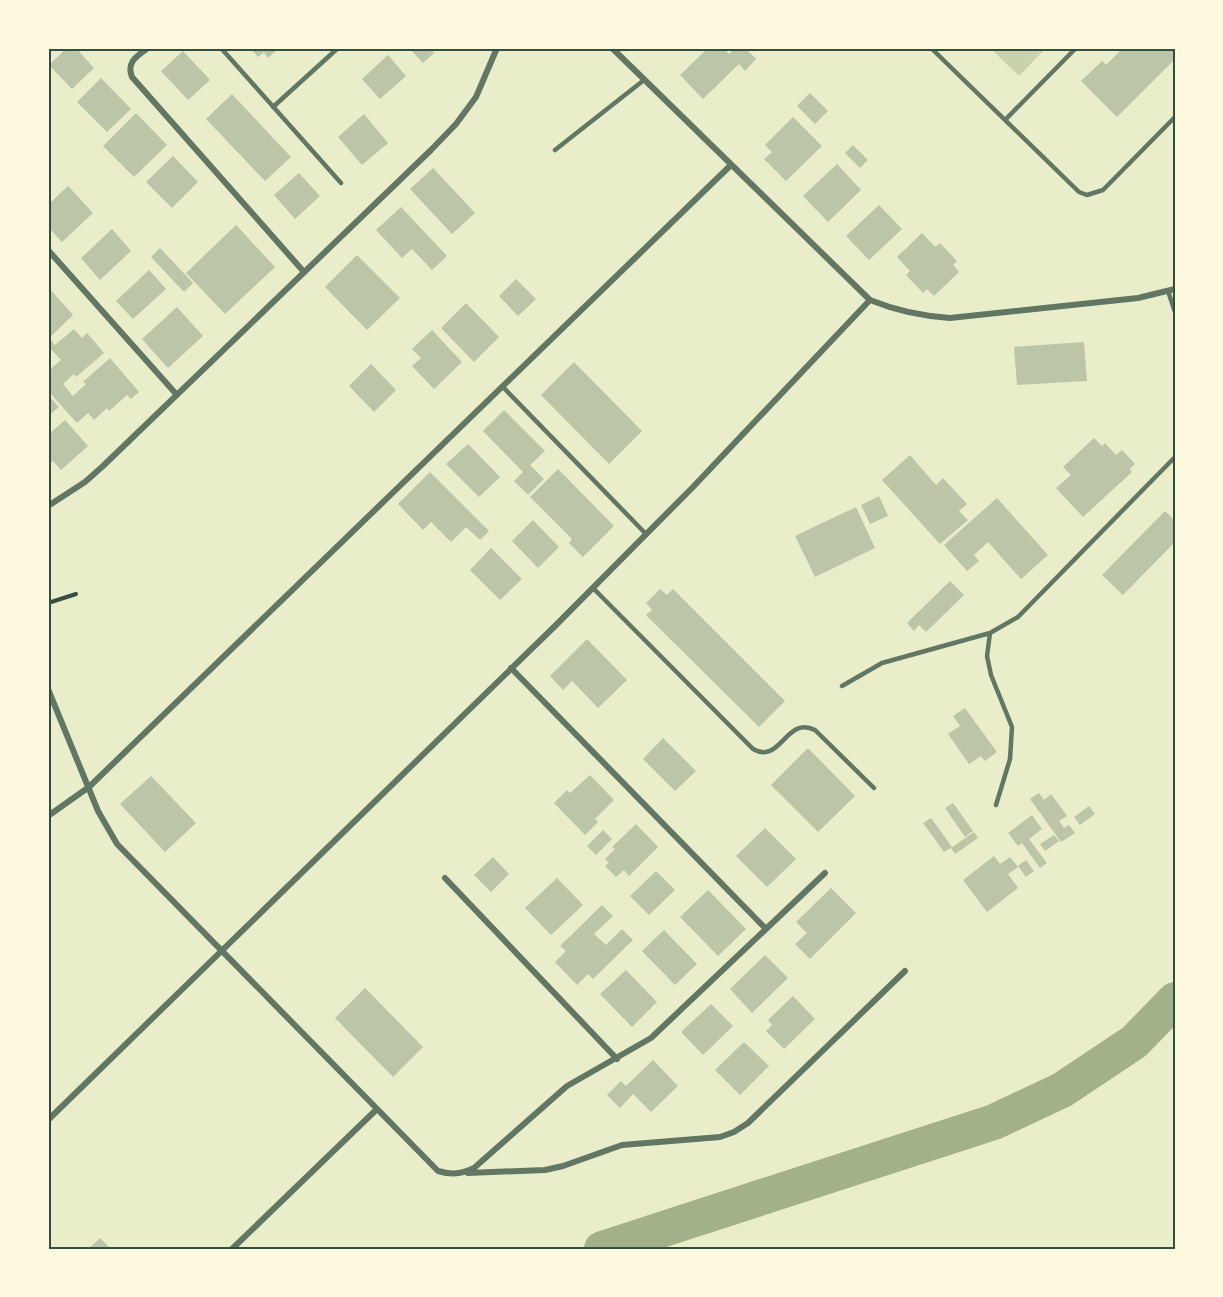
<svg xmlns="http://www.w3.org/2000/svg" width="1223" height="1297" font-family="Helvetica,sans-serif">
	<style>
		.green { fill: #cad2ad }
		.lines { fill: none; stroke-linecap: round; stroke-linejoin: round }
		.river { stroke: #a3b18a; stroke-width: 36 }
		.building { fill: #bcc5a7 }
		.path { stroke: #344e41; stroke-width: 4 }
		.service { stroke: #617663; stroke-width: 4.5 }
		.minor { stroke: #617663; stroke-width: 6 }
		.neatline { fill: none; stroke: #344e41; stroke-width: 2 }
	</style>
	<rect width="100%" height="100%" fill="#e9edc9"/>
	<!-- green -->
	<path class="green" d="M994,48H1046L1019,76L992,50Z"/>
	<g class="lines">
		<!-- river -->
		<path class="river" d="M602,1249L994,1122L1062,1090L1134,1042L1175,1000"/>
	</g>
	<!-- building -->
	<path class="building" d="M67,48H76L94,68L72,89L49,65Z
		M250,48H279L268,58L264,52L258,57Z
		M409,48H430L434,53L423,63Z
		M708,48H723L729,54L735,48H745L756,59L745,71L739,64L703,99L680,75Z
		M1123,48H1175V59L1117,117L1081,81L1102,61L1106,65Z
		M183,51L210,80L188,100L161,71Z
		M388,55L406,76L380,99L362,79Z
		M101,78L131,109L107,132L77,102Z
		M810,93L828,111L815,124L797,106Z
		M232,94L291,157L265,181L206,119Z
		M136,113L167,145L134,177L103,146Z
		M364,114L388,143L362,165L338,137Z
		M793,117L822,146L786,181L764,159L772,152L765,145Z
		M853,145L868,160L860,168L845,153Z
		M173,156L198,182L172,208L146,182Z
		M837,164L861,190L828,222L803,196Z
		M433,168L475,213L452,234L410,189Z
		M299,173L320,196L295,219L274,195Z
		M68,186L93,213L62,242L48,227L51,221L48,218V205Z
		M879,205L902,229L869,260L846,236Z
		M401,207L447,256L432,270L412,249L402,258L376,230Z
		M236,225L275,267L225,314L186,273Z
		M112,229L131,251L100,280L81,258Z
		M922,233L935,247L940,243L957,261L953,265L959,272L934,296L927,289L923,293L906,275L910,271L897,257Z
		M160,248L193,283L184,292L151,257Z
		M357,255L400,298L367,330L325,287Z
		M149,270L166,289L133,319L116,301Z
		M516,279L536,299L518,316L499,296Z
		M48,287L73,315L49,338L55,345L74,329L82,338L87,333L104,353L76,377L74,374L63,384L73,396L86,384L83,382L110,358L139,392L131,399L127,395L109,411L107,408L94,420L88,413L77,423L48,391V371L61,360L50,348L48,350Z
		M466,303L499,337L474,362L441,328Z
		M177,307L203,336L168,368L142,339Z
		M432,330L462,362L434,389L412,366L421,358L412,349Z
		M1084,342L1087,381L1017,385L1014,347Z
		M574,362L642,431L609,464L541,395Z
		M371,364L396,390L374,412L349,386Z
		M48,395L59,407L48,416Z
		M504,410L545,451L530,465L544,479L528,495L514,481L523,472L483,431Z
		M65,420L88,446L61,470L53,461L48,465V435Z
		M1094,438L1102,446L1105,443L1116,455L1122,450L1135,464L1130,469L1132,472L1083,517L1056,488L1071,475L1063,467Z
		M468,444L500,477L479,497L446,464Z
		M910,455L936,485L943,478L967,504L959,511L968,520L940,544L882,480Z
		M558,469L614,526L583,557L569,543L572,539L530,497Z
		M430,472L489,531L480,540L466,527L451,542L431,522L423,530L398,504Z
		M879,496L888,516L870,524L861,505Z
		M997,498L1048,555L1021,579L988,542L974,555L979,561L967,571L944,545Z
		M856,507L875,548L815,577L795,536Z
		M1165,511L1175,521V542L1123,595L1102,575Z
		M533,520L559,547L538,568L512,541Z
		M491,548L522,579L500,600L470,570Z
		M950,581L964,595L926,632L919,625L914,631L907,623Z
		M660,589L667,595L673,589L785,701L759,727L646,615L652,610L646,603Z
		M587,639L627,680L598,708L572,681L563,690L550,676Z
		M965,708L997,752L985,761L981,756L969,764L948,734L960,726L953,716Z
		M663,738L696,771L675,791L643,759Z
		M808,748L855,796L818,832L771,785Z
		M590,775L614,800L595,819L598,822L585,835L554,803L567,790L570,793Z
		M151,776L196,823L165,852L120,804Z
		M1039,793L1044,800L1051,794L1067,816L1059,821L1064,828L1069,825L1075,833L1061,842L1030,799Z
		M953,803L973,831L965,837L945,808Z
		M1089,806L1095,814L1080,825L1074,817Z
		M1032,815L1042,829L1029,839L1047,863L1040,868L1022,843L1018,846L1008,833Z
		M931,818L952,847L944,852L923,823Z
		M636,824L658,847L629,876L624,870L616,877L605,866L609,863L605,859L615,849L612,847Z
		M765,828L796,859L767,887L736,856Z
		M603,830L612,839L596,855L587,846Z
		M974,832L978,838L955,854L951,848Z
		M1054,835L1059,841L1045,851L1040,844Z
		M994,856L1000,864L1010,857L1018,867L1008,874L1018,888L987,912L963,880Z
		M493,857L509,874L491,892L474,875Z
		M1026,860L1034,871L1026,877L1018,866Z
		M656,871L675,890L649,915L630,896Z
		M557,878L583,905L551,935L525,908Z
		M831,888L856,913L810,959L795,944L807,933L796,922Z
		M708,890L746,929L718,956L680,917Z
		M602,905L613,916L594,934L606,945L622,929L633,940L593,979L588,974L577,985L555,962L566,951L560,946Z
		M664,930L697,964L675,985L642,951Z
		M765,955L788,978L752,1013L730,989Z
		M626,970L657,1002L632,1027L600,994Z
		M365,988L423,1047L393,1077L335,1018Z
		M793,996L815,1019L784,1049L766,1031L772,1025L768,1020Z
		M711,1004L733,1026L703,1055L681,1032Z
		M744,1042L769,1066L740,1095L715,1070Z
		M653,1060L678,1086L651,1112L633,1094L620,1108L607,1095L621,1081L626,1086Z
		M100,1238L111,1249H88Z"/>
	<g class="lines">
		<!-- path -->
		<path class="path" d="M48,603L76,594"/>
		<!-- service -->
		<path class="service" d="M221,48L341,183
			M931,48L1079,192L1087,195L1103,190L1175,117
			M273,107L338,48
			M1005,120L1076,48
			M555,150L644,80
			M1168,291L1175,312
			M502,386L646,534
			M593,588L753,749C781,765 786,715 815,730L874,788
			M990,633L987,656L991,675L1012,727L1010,759L996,805
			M842,686L882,663L990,633L1018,617L1175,457"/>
		<!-- minor -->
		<path class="minor" d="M148,48C137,56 126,62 132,77L304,272
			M612,48L870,300C897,311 921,316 950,318L1138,298L1175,289
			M48,250L177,395
			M48,506L85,482L103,466L431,150L456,124L476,97L497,48
			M511,668L766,929
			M48,689L98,811L117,844L438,1171C452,1175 461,1174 474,1168L567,1086L651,1038L825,873
			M48,816L89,787L731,165
			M445,878L617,1059
			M48,1120L555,626L693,487L870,300
			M468,1173L545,1170L563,1166L622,1145L720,1137L734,1132L748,1123L905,971
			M232,1249L377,1109"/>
	</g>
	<!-- border -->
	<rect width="1223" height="1297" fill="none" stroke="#fefae0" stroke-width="99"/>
	<rect x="50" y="50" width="1124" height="1198" class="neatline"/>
</svg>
